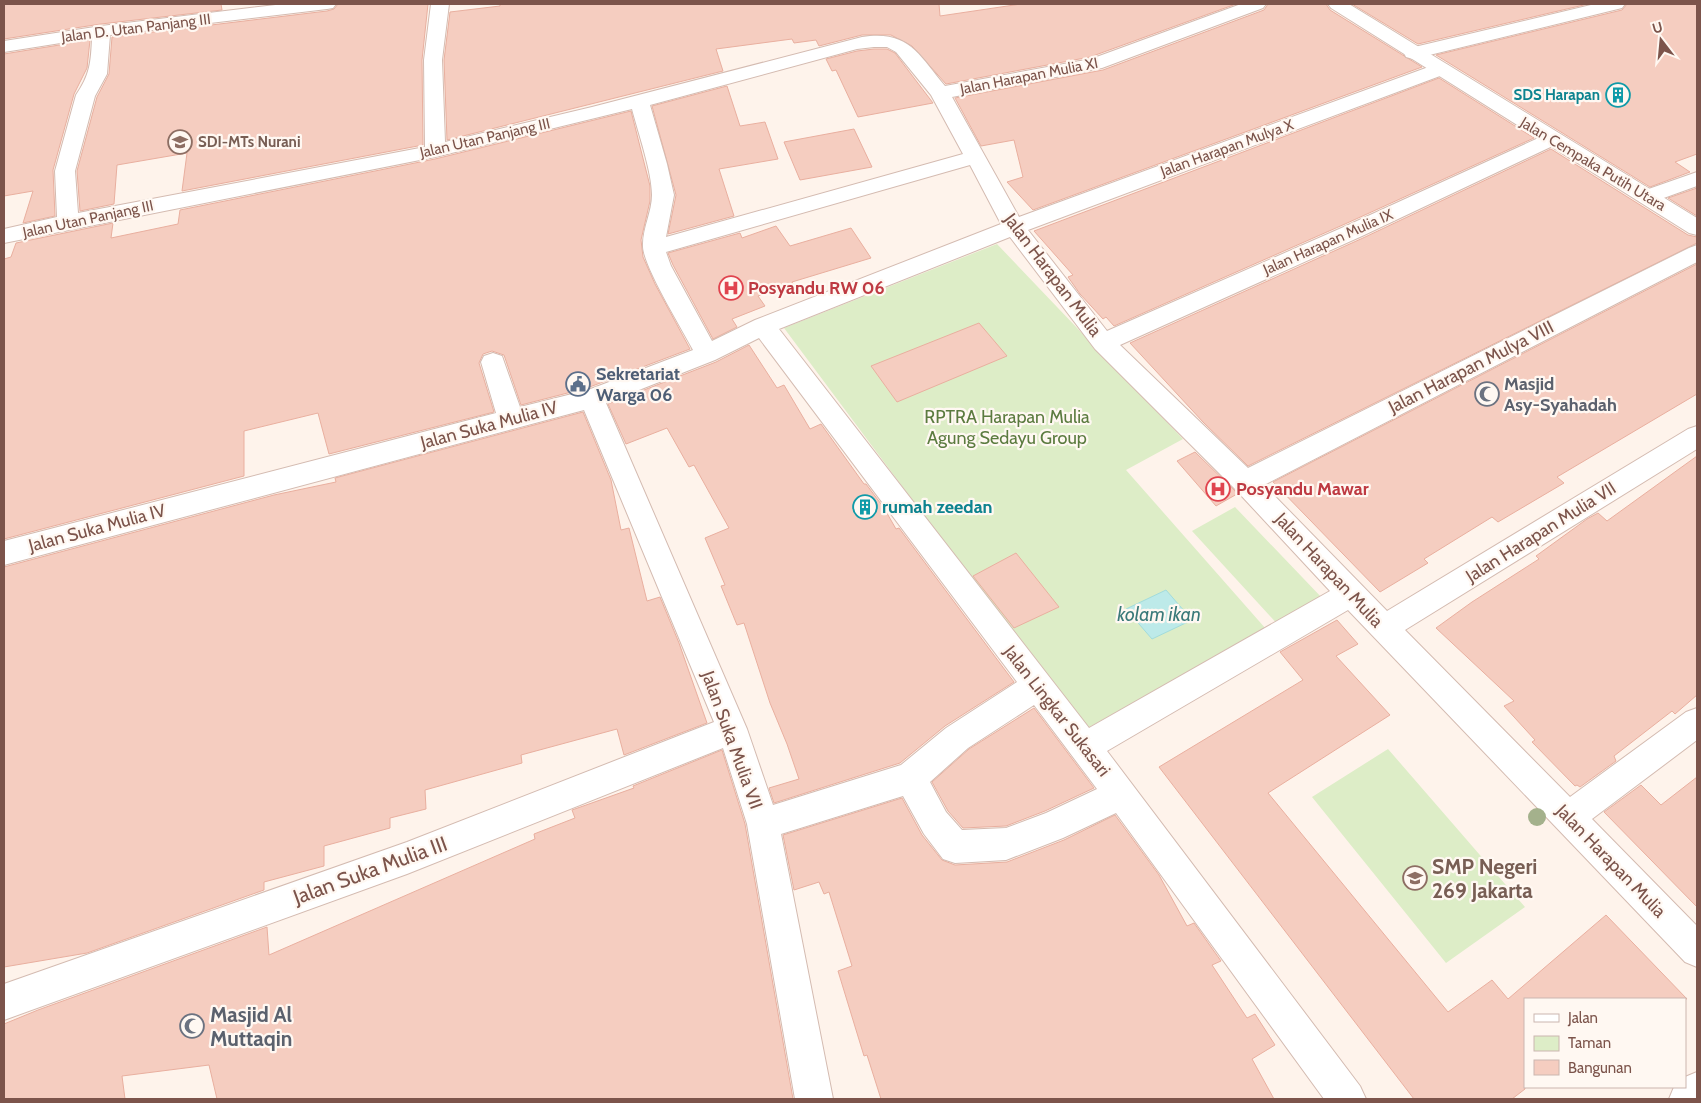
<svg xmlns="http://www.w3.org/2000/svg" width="1701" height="1103" font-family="Cabin,sans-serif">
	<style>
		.green { fill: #ddedc7 }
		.water { fill: #bdeae9; stroke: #a2dcdc }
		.building { fill: #f5cdc0; stroke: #e9af9f }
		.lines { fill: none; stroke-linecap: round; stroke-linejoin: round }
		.minor-casing { stroke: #d4bbb1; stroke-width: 2 }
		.tertiary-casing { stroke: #d4bbb1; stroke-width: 2 }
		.minor { fill: #fff; fill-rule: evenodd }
		.tertiary { fill: #fff; fill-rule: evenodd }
		.tree { fill: #a4b18c }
		.labels { text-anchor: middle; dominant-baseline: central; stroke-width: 4.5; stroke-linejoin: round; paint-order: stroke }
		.far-street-label { font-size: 15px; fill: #7c544b; stroke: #fff8f2 }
		.far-culture-label { font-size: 15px; font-weight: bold; fill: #0d838f; stroke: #fff8f2; text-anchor: end }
		.far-education-label { font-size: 15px; font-weight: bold; fill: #785e54; stroke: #fff8f2; text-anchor: start }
		.street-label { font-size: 18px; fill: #7c544b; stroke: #fff8f2 }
		.health-label { font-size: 18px; font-weight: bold; fill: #be3a42; stroke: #fff8f2; text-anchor: start }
		.service-label { font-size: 18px; font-weight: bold; fill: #4e5e75; stroke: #fff8f2; text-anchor: start }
		.worship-label { font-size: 18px; font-weight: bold; fill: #5b616d; stroke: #fff8f2; text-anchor: start }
		.park-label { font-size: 18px; fill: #5b7b3f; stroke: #fff8f2 }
		.culture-label { font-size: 18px; font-weight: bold; fill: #0d838f; stroke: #fff8f2; text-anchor: start }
		.water-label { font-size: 19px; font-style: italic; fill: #3a7979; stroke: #fff8f2 }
		.near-education-label { font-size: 21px; font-weight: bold; fill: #785e54; stroke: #fff8f2; text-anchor: start }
		.near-street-label { font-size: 21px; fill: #7c544b; stroke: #fff8f2 }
		.near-worship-label { font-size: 21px; font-weight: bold; fill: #5b616d; stroke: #fff8f2; text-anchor: start }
	</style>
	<rect width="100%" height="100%" fill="#fef3eb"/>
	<!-- green -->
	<path class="green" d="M997,244L1183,439L1126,470L1266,629L1084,730L784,328Z
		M1235,507L1324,600L1280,627L1192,531Z
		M1388,749L1525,907L1446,963L1312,797Z"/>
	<!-- water -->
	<path class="water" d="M1166,590L1192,620L1152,639L1126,609Z"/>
	<!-- building -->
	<path class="building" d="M4,4H221L222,10L101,24L4,39Z
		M338,4H428L422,60L423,145L182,191L187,153L117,165L114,204L80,211L77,171L97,97L109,74L112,37L327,11L334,9Z
		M500,4H939L940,16L1021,4H1236L1090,57L946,84L912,46L891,35H862L819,46L816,40L794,43L792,39L716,49L723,71L447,140L444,60L450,12L500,6Z
		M1268,4H1326L1330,10L1422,67L1033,210L1007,182L1023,177L1014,140L981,146L955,98L1103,70L1264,10Z
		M1352,4H1588L1418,44Z
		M1627,4H1697V154L1675,162L1690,172L1650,187L1436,55L1622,10Z
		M90,40L87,68L74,94L53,170L55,216L23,223L33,191L4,196V54Z
		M874,49H887L895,53L933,103L858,117L836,70L832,71L826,59L857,51Z
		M1439,78L1534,138L1345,224L1114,326L1106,317L1103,319L1080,294L1068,277L1073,275L1034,231Z
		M727,86L740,126L765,122L778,159L719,169L734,216L668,234L676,195L652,106Z
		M631,111L650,186V201L641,240L643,257L655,284L690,349L587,388L521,405L504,355L492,351L483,354L479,363L494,412L329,454L318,413L244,431V476L4,539V259L11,257L16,243L113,223L111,238L178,224L180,210L435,159Z
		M854,129L872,167L800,180L784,142Z
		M1551,149L1688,235L1697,237V243L1248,466L1203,422L1130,343L1363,238Z
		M1697,188V216L1668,198Z
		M776,226L790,246L851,228L871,258L792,282L793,284L758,296L765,306L732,319L737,327L713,339L673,265L668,253L740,233L742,238Z
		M1697,264V394L1557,477L1564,483L1498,522L1492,517L1424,559L1428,563L1380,592L1273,482Z
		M979,323L1007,356L897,402L871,366Z
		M749,345L777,388L784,385L810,429L821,424L864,484H866L884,508L896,529L899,528L1014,682L945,726L900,763L774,803L769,788L799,779L787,744L770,703L744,623L737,625L721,586L725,585L705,538L729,528L694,465L689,467L667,428L626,444L608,404L716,362Z
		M583,412L611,480L621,530L629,528L647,601L660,597L679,643L707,723L624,755L617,729L521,755L522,763L425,790L426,809L390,818V828L324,846V866L264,882V890L87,953L4,967V567L274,495L336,482L335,478Z
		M1195,452L1235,491L1237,494L1216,506L1177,461Z
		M1697,456V695L1675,714L1672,711L1614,756L1616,761L1580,787L1577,785L1575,786L1532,742L1535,740L1504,706L1514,701L1436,628L1472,602L1539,559L1536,556L1587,519L1598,513L1607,521Z
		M1016,553L1059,607L1014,628L973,576Z
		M1337,620L1358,644L1336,656L1390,715L1268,793L1448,1012L1492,980L1508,999L1606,915L1687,999H1525V1089L1512,1099H1414L1159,767L1303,680L1280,652Z
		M1034,708L1094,788L1045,811L1006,826L963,828L948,811L932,782L969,749Z
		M722,750L745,824L793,1099H217L209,1065L122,1076L125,1099H4V1024L38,1010L267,927L269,955L535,839L534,834L575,818L572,810L634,788L633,786Z
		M1697,777V907L1604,812L1641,785L1661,805Z
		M902,798L922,835L942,860L955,865L1007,862L1064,840L1115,815L1159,875L1187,926L1194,923L1221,961L1212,965L1247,1018L1255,1014L1275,1045L1252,1059L1274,1099H881L867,1055L864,1056L838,971L852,966L829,892L824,894L819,882L794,890L783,835Z"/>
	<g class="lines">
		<!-- minor casing -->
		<g class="minor-casing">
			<path id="minor" d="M284,4H336L333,8L327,9L110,35L107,74L95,96L75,171L78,213L425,147L424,60L431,4H449L442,60L445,142L592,107L862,37C909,30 918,54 945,86L1091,59L1241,4H1266L1263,8L1102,68L952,97L1019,217L1434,65L1441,63L1448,65L1450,69L1448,73L1028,230L1107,331L1346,226L1545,135L1552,133L1559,135L1562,139L1559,143L1362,236L1120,345L1248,468L1689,248L1697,245V262L1264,485L1387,611L1688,429L1697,426V449L1405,630L1570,797L1686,712L1697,708V740L1592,819L1697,926V967L1685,962L1348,610L1107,751L1360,1086L1366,1099H1324L1116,813L1063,838L1006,860L955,863L943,859L924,834L903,796L781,834L833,1099H795L747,824L723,748L407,874L4,1020V984L407,842L714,722L584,410L4,565V541L496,413L481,362L484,356L493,353L502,356L520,407L588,390L693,350C682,329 644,267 643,247C642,229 652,212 652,195C652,172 638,132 632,109L435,157L4,243V229L57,217L55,171L76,95C90,75 91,62 92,38L4,52V41L101,26ZM874,47H887L896,52L931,95L963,154L666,237L674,195L667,164L650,105L857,49ZM970,165L1001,224L755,320L712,341L671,266L666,252ZM1010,237L1095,349L1236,490L1330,591L1089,728L779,329ZM759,338L1017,682L946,728L901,765L773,805L747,729L606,403L715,360ZM1034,705L1097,789L1046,813L1006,828L962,830L946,812L930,782L968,748Z
				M1595,4H1625L1622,8L1413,59L1406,57L1404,53L1406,49Z
				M1697,172V186L1647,204L1640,202L1636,197L1640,192Z
				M1697,1072V1099H1669L1674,1087H1685V1077Z"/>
		</g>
		<!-- tertiary casing -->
		<g class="tertiary-casing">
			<path id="tertiary" d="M1328,4H1349L1697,218V235L1689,233L1331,8Z"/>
		</g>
		<!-- minor -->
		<use href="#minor" class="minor"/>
		<!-- tertiary -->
		<use href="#tertiary" class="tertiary"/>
	</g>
	<!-- trees -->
	<circle class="tree" cx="1537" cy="817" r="9"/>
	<!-- icons -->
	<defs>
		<g id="building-ring" transform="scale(1.25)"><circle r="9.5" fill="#fff8f2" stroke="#0f9aa8" stroke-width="1.5"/><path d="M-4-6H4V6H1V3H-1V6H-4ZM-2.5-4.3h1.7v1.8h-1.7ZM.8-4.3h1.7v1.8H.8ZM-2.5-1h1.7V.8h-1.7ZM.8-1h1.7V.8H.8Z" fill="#0f9aa8"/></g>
		<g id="school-ring" transform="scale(1.25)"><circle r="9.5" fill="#fff8f2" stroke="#8d6e63" stroke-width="1.5"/><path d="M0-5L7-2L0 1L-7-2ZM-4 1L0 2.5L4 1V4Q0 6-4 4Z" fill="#8d6e63"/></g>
		<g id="hospital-ring" transform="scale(1.25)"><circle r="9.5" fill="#fff8f2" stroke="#e0444e" stroke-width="1.5"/><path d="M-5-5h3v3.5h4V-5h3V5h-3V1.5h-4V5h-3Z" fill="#e0444e"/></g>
		<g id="civic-ring" transform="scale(1.25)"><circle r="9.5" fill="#fff8f2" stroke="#5c6f8a" stroke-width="1.5"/><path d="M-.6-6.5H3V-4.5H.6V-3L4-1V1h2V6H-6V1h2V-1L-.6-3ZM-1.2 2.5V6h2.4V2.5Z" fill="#5c6f8a"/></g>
		<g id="mosque-ring" transform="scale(1.25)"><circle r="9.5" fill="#fff8f2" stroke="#6b7280" stroke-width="1.5"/><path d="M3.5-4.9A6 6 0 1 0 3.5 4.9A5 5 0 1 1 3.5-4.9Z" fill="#6b7280"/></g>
	</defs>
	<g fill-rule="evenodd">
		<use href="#building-ring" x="1618" y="95"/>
		<use href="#school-ring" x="180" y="142"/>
		<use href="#hospital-ring" x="731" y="288"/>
		<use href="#civic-ring" x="578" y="384"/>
		<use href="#mosque-ring" x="1487" y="394"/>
		<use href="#hospital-ring" x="1218" y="489"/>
		<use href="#building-ring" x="865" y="507"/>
		<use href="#school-ring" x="1415" y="878"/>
		<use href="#mosque-ring" x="192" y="1026"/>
	</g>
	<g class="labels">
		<!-- far-street labels -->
		<g class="far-street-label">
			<text transform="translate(136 28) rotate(-7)">Jalan D. Utan Panjang III</text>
			<text transform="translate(1029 76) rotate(-11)">Jalan Harapan Mulia XI</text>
			<text transform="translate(485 138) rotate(-13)">Jalan Utan Panjang III</text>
			<text transform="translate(1227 148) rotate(-20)">Jalan Harapan Mulya X</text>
			<text transform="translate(1593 164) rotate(31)">Jalan Cempaka Putih Utara</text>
			<text transform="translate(88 219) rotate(-12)">Jalan Utan Panjang III</text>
			<text transform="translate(1328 242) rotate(-24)">Jalan Harapan Mulia IX</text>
		</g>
		<!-- far-culture labels -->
		<g class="far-culture-label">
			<text x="1600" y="95">SDS Harapan</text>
		</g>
		<!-- far-education labels -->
		<g class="far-education-label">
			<text x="198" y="142">SDI-MTs Nurani</text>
		</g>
		<!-- street labels -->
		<g class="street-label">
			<text transform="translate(1053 275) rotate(53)">Jalan Harapan Mulia</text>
			<text transform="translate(1471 367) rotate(-27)">Jalan Harapan Mulya VIII</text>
			<text transform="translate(489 425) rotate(-15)">Jalan Suka Mulia IV</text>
			<text transform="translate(97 528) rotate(-15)">Jalan Suka Mulia IV</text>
			<text transform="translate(1541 532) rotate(-32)">Jalan Harapan Mulia VII</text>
			<text transform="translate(1329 570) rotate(47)">Jalan Harapan Mulia</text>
			<text transform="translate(1057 711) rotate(52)">Jalan Lingkar Sukasari</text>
			<text transform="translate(732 740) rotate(70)">Jalan Suka Mulia VII</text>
			<text transform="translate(1611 861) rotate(46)">Jalan Harapan Mulia</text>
		</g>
		<!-- health labels -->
		<g class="health-label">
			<text x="748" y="288">Posyandu RW 06</text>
			<text x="1236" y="489">Posyandu Mawar</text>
		</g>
		<!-- service labels -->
		<g class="service-label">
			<text x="596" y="374">Sekretariat<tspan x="596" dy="21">Warga 06</tspan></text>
		</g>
		<!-- worship labels -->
		<g class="worship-label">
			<text x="1504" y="384">Masjid<tspan x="1504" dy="21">Asy-Syahadah</tspan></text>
		</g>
		<!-- park labels -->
		<g class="park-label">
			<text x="1007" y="417">RPTRA Harapan Mulia<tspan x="1007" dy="21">Agung Sedayu Group</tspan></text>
		</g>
		<!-- culture labels -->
		<g class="culture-label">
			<text x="882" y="507">rumah zeedan</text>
		</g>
		<!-- water labels -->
		<g class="water-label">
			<text x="1159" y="614">kolam ikan</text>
		</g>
		<!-- near-education labels -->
		<g class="near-education-label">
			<text x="1432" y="866">SMP Negeri<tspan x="1432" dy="24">269 Jakarta</tspan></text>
		</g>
		<!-- near-street labels -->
		<g class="near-street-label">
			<text transform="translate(370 870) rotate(-20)">Jalan Suka Mulia III</text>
		</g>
		<!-- near-worship labels -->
		<g class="near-worship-label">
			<text x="210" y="1014">Masjid Al<tspan x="210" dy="24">Muttaqin</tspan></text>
		</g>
	</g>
	<!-- border -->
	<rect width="1701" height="1103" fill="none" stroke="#7c544b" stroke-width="10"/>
	<!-- legend -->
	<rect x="1524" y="998" width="162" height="90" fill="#fff8f2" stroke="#cbb6af"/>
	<rect x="1534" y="1014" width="25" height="8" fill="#ffffff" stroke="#cbb6af"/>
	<text x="1568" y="1023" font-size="15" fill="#7c544b">Jalan</text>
	<rect x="1534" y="1036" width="25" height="15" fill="#ddedc7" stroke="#cbb6af"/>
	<text x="1568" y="1048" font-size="15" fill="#7c544b">Taman</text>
	<rect x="1534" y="1060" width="25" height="15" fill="#f5cdc0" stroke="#cbb6af"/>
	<text x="1568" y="1073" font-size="15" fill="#7c544b">Bangunan</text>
	<!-- north arrow -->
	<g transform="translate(1661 40) rotate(344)" stroke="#fff8f2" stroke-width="4" paint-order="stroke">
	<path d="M0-4L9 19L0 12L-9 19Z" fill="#7c544b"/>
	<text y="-8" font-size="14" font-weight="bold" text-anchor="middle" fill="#7c544b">U</text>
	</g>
</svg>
